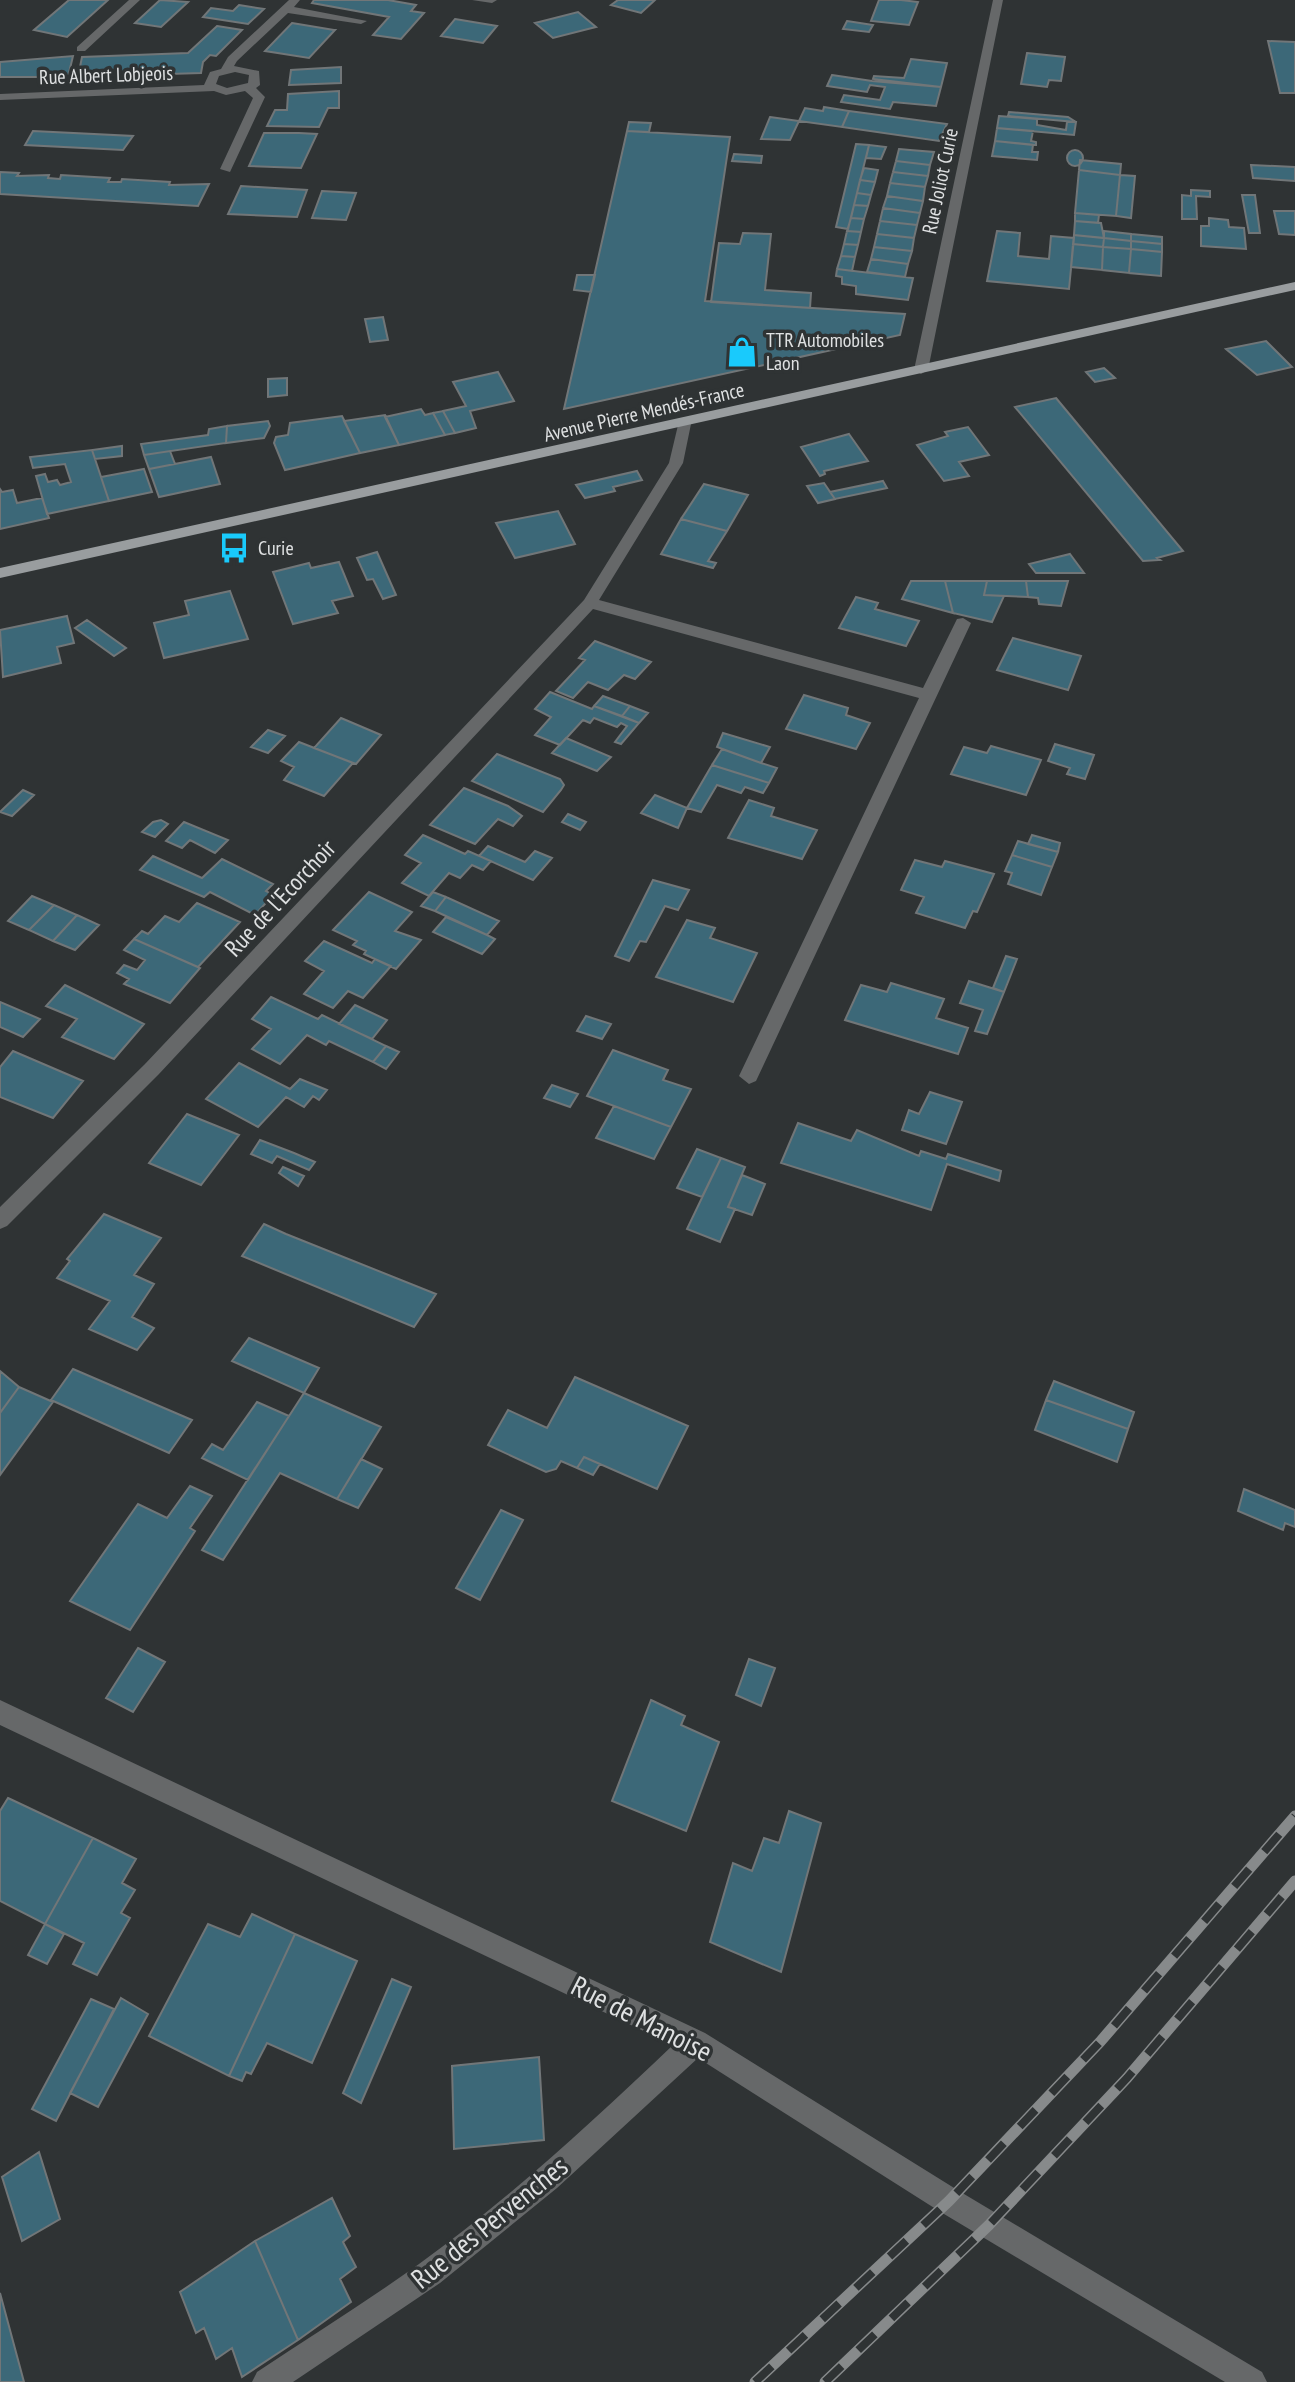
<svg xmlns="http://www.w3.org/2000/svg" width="1295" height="2382" font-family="'PT Sans Narrow',sans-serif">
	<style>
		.building { fill: #3c6878; stroke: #717678; stroke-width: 2 }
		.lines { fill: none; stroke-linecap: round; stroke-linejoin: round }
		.minor { fill: #666869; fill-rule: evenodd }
		.major { fill: #999d9f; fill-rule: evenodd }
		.rail-casing { stroke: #878a8b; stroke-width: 11 }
		.rail { stroke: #2f3334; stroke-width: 8; stroke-dasharray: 23; stroke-linecap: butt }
		.labels { text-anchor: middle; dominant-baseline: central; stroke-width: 7; stroke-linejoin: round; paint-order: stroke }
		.far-street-label { font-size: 20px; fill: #dfe1e2; stroke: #2f3334 }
		.far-poi-label { font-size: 20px; fill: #dfe1e2; stroke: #2f3334; text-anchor: start }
		.street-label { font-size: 24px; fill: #dfe1e2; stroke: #2f3334 }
		.near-street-label { font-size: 28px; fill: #dfe1e2; stroke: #2f3334 }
	</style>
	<rect width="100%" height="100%" fill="#2f3334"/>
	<!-- building -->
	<path class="building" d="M69,0H108L67,37L34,30Z
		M160,0L188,2L161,27L135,23Z
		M314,0H388L416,5L411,11L424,13L401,39L373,35L389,17L312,3Z
		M618,0H655L641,13L611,5Z
		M879,0H901L918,2L909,25L871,21Z
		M239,5L264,9L248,24L203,17L211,8L233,11Z
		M578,12L596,27L553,38L535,23Z
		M455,19L497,26L483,43L441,36Z
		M847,21L873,25L869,32L843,29Z
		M292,23L334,30H335L309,58L265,51Z
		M217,26L242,30L216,56L210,55L203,62L201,73L169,74L170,71H164L78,77L82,57L188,53Z
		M1268,41L1295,42V93H1280Z
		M1027,53L1065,57L1061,81L1049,80L1047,87L1021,84Z
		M73,56L68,77H0V62Z
		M911,59L947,63L941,87L873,79L874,76L904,78Z
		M341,67V83L289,85L291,70Z
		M832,75L872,81L941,87L936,106L893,102L890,109L841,102L844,95L880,100L885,87L870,85L867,92L827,86Z
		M339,91V108H328L319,127L267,126L275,110H287L288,94Z
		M824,107L849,111L842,127L799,121L805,108L823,111Z
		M849,111L947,124L939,141L842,127Z
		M1009,112L1068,117L1076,122L1008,116Z
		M999,116L1037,119V125L1066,130L1067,122H1076L1074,135L997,128Z
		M770,117L799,121L790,140L761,139Z
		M629,122L651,123L649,132L627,131Z
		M997,128L1033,131L1031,141L1036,142V145L995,141Z
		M33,131L133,136L123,150L25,145Z
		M627,131L730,137L705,301L905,314L900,335L564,409Z
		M264,133H299L317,134L301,168L249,166Z
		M995,141L1033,145L1032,152H1038L1037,160L992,156Z
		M856,144L869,145L848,229L836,227Z
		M869,145L886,147L881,159L866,158Z
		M899,149L910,150L934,152L930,165L896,161Z
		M1067 158a8 8 0 1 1 16 0a8 8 0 1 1-16 0Z
		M734,154L762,156L761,163L732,161Z
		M1080,160L1121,164L1120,175L1079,170Z
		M896,161L930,165L928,176L893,172Z
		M1251,165L1295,167V181L1253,178Z
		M864,168L878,170L875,182L860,180Z
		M1079,170L1120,175L1116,216L1075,213Z
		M0,172L19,173L17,176L49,175L48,178L60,179L61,175L110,178L108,182H121L122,179L170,182L169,185L209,184L198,206L0,194Z
		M893,172L928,176L925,187L890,183Z
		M1120,175L1135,176L1131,218L1116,216Z
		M860,180L875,182L871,195L857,193Z
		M890,183L925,187L923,201L887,196Z
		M241,186L307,190L297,217L228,214Z
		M1191,190L1210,191V197L1196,196L1197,219H1182V195L1191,196Z
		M322,191L356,193L346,220L312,218Z
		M857,193L871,195L868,206L854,205Z
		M1242,195H1255L1260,233H1249Z
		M887,196L923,201L920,213L883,208Z
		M854,205L868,206L864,219L851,218Z
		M883,208L920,213L917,225L880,221Z
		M1274,211H1295V235L1279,234Z
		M1075,213L1099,215L1098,223L1075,221Z
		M851,218L864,219L861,232L847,231Z
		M1209,218L1228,220L1229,227L1244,228L1246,249L1201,246V226H1209Z
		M880,221L917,225L914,238L877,234Z
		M1075,221L1101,223L1104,238L1074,235Z
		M847,231L861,232L858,245L844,244Z
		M997,231L1020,233L1018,256L1049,259L1051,236L1074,238L1069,289L987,281Z
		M1104,231L1131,234V241L1104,238Z
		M743,233L771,234L765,290L811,293L810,308L711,302L719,243L740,244Z
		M877,234L914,238L912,251L874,247Z
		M1131,234L1162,237V244L1131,241Z
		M1074,235L1104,238L1103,247L1073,244Z
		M1104,238L1131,241V249L1103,247Z
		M1131,241L1162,244V252L1131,249Z
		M844,244L858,245L855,257L841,256Z
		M1073,244L1103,247L1102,270L1071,267Z
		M874,247L912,251L908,264L871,259Z
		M1103,247L1131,249L1129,273L1102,270Z
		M1131,249L1162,252L1161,276L1129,273Z
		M841,256L855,257L852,271L837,269Z
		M871,259L908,264L905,277L867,272Z
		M837,269L913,278L908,300L856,294V286L842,284V277L836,276Z
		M577,275H595L591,292L574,290Z
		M383,317L388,340L370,342L365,319Z
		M1266,341L1292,367L1257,375L1226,349Z
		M1104,368L1115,378L1095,382L1086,372Z
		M498,372L514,401L470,411L476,428L455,433L443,411L466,406L453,382Z
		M287,378V395L268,397V379Z
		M1056,398L1183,551L1157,558L1160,560L1143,561L1015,407Z
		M421,409L425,415L433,413L445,435L399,445L385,417Z
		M443,411L455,433L445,435L433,413Z
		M385,415L399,445L360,453L344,421Z
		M342,416L360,453L285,470L274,443L276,437L288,435L290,423Z
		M268,421L270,426L264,438L226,443L227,426Z
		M227,426L226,443L144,455L141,444L208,435L209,429Z
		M968,427L989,455L959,462L969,476L944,481L917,445L948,436L945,432Z
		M849,434L868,461L824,471L825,474L820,476L801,447Z
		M122,446V456L95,459L92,450Z
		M92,450L109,501L47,514L36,476L45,474L48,482L57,480L60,485L71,482L65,464L33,468L30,457Z
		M170,451L175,464L149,469L144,455Z
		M211,457L220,484L159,497L149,469Z
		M144,469L152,492L109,501L101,477Z
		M637,471L642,480L613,487L615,491L585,498L576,485Z
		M883,481L887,488L835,499L830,492Z
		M824,483L835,499L818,503L807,486Z
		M704,484L748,495L727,531L681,519Z
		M0,489L2,492L13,490L17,503L42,498L49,518L0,529Z
		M558,511L575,544L515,558L496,523Z
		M681,519L727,531L708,561L716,563L713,568L661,554Z
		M377,552L396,595L383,599L373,579L367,580L357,558Z
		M1070,554L1084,573H1036L1029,564Z
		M339,562L353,596L332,601L338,613L293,624L273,572L309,563L311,568Z
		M911,581H945L953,613L902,599Z
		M945,581H987L984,595L1004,596L992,622L953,613Z
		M987,581H1026L1028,597L984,595Z
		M1026,581H1068L1061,606L1039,604L1038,598L1028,597Z
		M230,591L248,639L164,658L154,623L189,615L185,601Z
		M856,597L878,603L875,609L919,621L906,646L839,628Z
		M67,616L74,643L57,647L61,663L3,677L0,630Z
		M87,620L126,648L114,656L75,628Z
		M1013,638L1081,656L1068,690L997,670Z
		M595,641L651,662L635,679L624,675L608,690L588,682L573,698L556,691L585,660L579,658Z
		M550,692L592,709L594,706L639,723L621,744L615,742L627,726L621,723L617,727L594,718L590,723L583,720L560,745L535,735L551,717L535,709Z
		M804,695L848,708L846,715L870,723L856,749L786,729Z
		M603,696L630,706L622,716L594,706Z
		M630,706L648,713L639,723L622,716Z
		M341,718L381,735L356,764L314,748Z
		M268,730L285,736L268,753L251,747Z
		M723,733L770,747L761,763L717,747Z
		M566,738L611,757L597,771L552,753Z
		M299,742L353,763L324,796L284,780L294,767L281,761Z
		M1055,744L1094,755L1085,779L1067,774L1070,768L1048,761Z
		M991,746L1041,760L1026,795L951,774L964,747L987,753Z
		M722,749L761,763L777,768L769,783L712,765Z
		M497,754L560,779L564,785L561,790L543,812L472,781Z
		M712,765L769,783L763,793L745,787L741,793L717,785L701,812L687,808Z
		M464,788L508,806L522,816L513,826L498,819L475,844L430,825Z
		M23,790L34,795L12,816L0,812Z
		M655,795L687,808L678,828L641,813Z
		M749,800L774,808L771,816L817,830L802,859L728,838Z
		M568,814L586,822L580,830L562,822Z
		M161,820L168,824L155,837L142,832L153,822Z
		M184,822L228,840L215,853L190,840L182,848L166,841Z
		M423,835L465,854L468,851L491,861L483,870L472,865L460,878L449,873L429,896L402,883L421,863L405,855Z
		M1032,835L1060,843L1058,852L1028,844Z
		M1018,841L1058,852L1052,867L1012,855Z
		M488,846L525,862L535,851L552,858L533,880L479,856Z
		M1012,855L1052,867L1041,895L1008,884L1012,873L1005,871Z
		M153,856L202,878L222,859L273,884L266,891L273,895L255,915L210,892L204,897L140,870Z
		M915,860L942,867L945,861L994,874L977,912L973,911L965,928L916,913L924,897L901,890Z
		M653,880L689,890L678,910L665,906L646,942L640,941L629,961L615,956Z
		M369,892L412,912L395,931L421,940L396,969L364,954L366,951L353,945L357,941L333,930Z
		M433,892L446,897L435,911L421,906Z
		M32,896L54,905L29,930L8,921Z
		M446,897L499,921L487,935L435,911Z
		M197,903L240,922L198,967L134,939L142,931L148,934L165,916L179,922Z
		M54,905L77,915L53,941L29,930Z
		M77,915L99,925L75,950L53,941Z
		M446,917L487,935L495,939L482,954L433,932Z
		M687,920L715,928L710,938L757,953L733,1002L656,977Z
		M134,939L200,968L170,1003L124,984L129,979L117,973L124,965L137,970L145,960L124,950Z
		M324,941L372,963L375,959L391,966L363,998L348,991L333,1008L304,994L324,971L305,961Z
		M1006,956L1017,959L1004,992L993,988Z
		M969,981L1004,992L987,1034L975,1031L983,1010L960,1003Z
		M891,983L944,999L936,1018L968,1028L958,1054L845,1020L861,985L887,992Z
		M65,985L144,1024L114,1059L62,1037L77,1019L46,1006Z
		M271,997L318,1019L322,1015L386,1046L373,1062L329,1041L326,1045L307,1035L280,1064L252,1049L271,1029L252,1019Z
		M0,1002L40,1019L23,1037L0,1027Z
		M355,1005L387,1020L372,1039L339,1024Z
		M586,1016L611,1024L602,1039L577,1031Z
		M386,1046L399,1052L386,1069L373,1062Z
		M613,1050L668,1070L663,1080L691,1089L671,1127L587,1096Z
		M13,1051L83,1081L53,1118L0,1097V1067Z
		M239,1063L290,1089L300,1079L327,1090L319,1100L313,1096L304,1107L286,1097L258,1127L206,1099Z
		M552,1085L578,1094L570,1107L544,1098Z
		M930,1092L962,1102L946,1144L902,1130L909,1110L919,1114Z
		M614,1106L671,1127L654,1159L596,1138Z
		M187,1114L239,1135L201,1185L149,1163Z
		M798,1123L851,1141L857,1130L919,1156L921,1151L946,1159L948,1154L1001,1171L999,1181L947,1164L931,1210L781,1163Z
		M260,1140L294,1153L315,1162L309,1170L277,1156L272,1163L251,1154Z
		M697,1149L721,1158L702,1197L677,1188Z
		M721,1158L745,1167L728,1207L735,1209L720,1242L687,1229Z
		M283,1167L304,1176L298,1186L279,1173Z
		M742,1175L765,1184L752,1215L728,1207Z
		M104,1214L161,1238L134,1275L154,1284L132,1317L154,1328L137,1350L89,1329L110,1301L57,1278L70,1261L67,1259Z
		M264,1224L286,1234L436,1294L414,1327L242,1256Z
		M249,1338L319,1368L304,1393L232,1361Z
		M73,1369L192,1420L169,1453L51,1400Z
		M0,1371L19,1387L0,1413Z
		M575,1377L688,1426L657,1489L584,1457L577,1468L561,1461L556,1469L546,1472L488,1445L508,1410L547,1428Z
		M1054,1381L1134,1412L1128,1429L1046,1400Z
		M19,1387L53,1402L0,1475V1413Z
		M304,1393L381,1427L337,1499L280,1473L223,1560L202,1550Z
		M1046,1400L1128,1429L1117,1462L1035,1430Z
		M257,1402L289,1416L248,1480L202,1458L212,1444L223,1450Z
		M584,1457L600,1464L593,1475L577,1468Z
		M361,1459L382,1469L358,1508L337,1499Z
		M190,1486L212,1496L190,1528L195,1531L130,1630L70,1601L138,1504L167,1518Z
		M1244,1489L1295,1510V1527L1285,1523L1283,1530L1238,1511Z
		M501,1510L523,1520L480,1600L456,1588Z
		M138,1648L165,1662L133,1712L106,1698Z
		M749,1659L775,1668L761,1706L736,1695Z
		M651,1700L685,1716L681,1725L719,1742L686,1831L612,1801Z
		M8,1798L93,1838L45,1924L0,1901V1811Z
		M789,1811L821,1823L781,1972L710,1942L733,1863L752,1871L764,1838L779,1843Z
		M93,1838L136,1859L122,1883L135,1890L121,1913L130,1918L97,1975L73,1964L84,1943L45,1924Z
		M252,1914L295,1934L229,2076L149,2036L208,1924L240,1937Z
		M45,1924L64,1934L47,1964L28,1955Z
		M295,1934L357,1961L312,2063L267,2043L251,2074L246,2072L242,2081L229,2076Z
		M392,1979L411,1987L361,2103L343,2093Z
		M121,1998L148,2014L98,2107L70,2093Z
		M91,1999L114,2009L56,2121L32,2109Z
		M539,2057L544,2140L454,2149L452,2066Z
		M39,2152L60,2219L22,2241L2,2177Z
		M332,2198L350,2236L343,2242L356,2267L340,2279L351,2302L298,2340L255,2241Z
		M255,2241L298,2340L242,2377L232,2348L216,2359L204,2328L196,2333L180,2292Z
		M0,2293L24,2382H0Z"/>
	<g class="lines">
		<!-- minor -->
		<path class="minor" d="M129,0H140L85,51H77V47Z
			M289,0H300L294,7L367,21L361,24L288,13L237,61L234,66L259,71L260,85L256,88L265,97L230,172L220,169L253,98L245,91L226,95L214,91L0,100V94L204,85L210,72L221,69L228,57ZM235,72L249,75L248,83L227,88L216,84L219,76Z
			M472,0H497L492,3Z
			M993,0H1003L928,370L921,374L914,370Z
			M679,421L691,424L683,463L599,600L923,688L957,619L963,618L971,623L756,1081L749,1084L739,1076L919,698L593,609L159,1074L7,1226L0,1229V1207L145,1064L584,600L669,463Z
			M0,1700L705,2033L959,2191L1262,2372L1267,2382H1225L939,2211L698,2058L557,2188L440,2283L293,2382H252L257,2372C311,2336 366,2302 419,2264C510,2198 592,2122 673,2045L0,1725Z"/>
		<!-- major -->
		<path class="major" d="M1295,282V290L0,578V568Z"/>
		<!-- rail casing -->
		<g class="rail-casing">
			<path id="rail" d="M755,2382L949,2201L1100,2042L1295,1816
				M825,2382L989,2225L1127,2078L1295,1881"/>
		</g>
		<!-- rail -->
		<use href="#rail" class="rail"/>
	</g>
	<!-- icons -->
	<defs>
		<g id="shop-bare" transform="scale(2.4)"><path d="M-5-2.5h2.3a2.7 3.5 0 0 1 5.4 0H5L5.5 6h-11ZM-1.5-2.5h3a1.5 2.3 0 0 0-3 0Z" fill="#19cafc" stroke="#2f3334" stroke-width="2.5" paint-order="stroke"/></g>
		<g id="bus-bare" transform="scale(2.4)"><path d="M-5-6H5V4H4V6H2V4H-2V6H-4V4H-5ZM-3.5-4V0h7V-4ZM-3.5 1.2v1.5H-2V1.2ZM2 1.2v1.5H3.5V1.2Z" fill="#19cafc" stroke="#2f3334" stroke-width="2.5" paint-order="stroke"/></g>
	</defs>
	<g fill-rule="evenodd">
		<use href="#shop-bare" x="742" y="352"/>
		<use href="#bus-bare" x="234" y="548"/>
	</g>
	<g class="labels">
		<!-- far-street labels -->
		<g class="far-street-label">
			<text transform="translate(106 75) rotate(-2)">Rue Albert Lobjeois</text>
			<text transform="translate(940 181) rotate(-78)">Rue Joliot Curie</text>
			<text transform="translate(644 412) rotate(-13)">Avenue Pierre Mendés-France</text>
		</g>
		<!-- far-poi labels -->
		<g class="far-poi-label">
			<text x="766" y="340">TTR Automobiles<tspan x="766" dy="23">Laon</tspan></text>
			<text x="258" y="548">Curie</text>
		</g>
		<!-- street labels -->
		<g class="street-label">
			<text transform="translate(280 898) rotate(-47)">Rue de l'Ecorchoir</text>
		</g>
		<!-- near-street labels -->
		<g class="near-street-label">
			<text transform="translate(642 2018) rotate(27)">Rue de Manoise</text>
			<text transform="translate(489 2222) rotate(-39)">Rue des Pervenches</text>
		</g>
	</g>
</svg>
